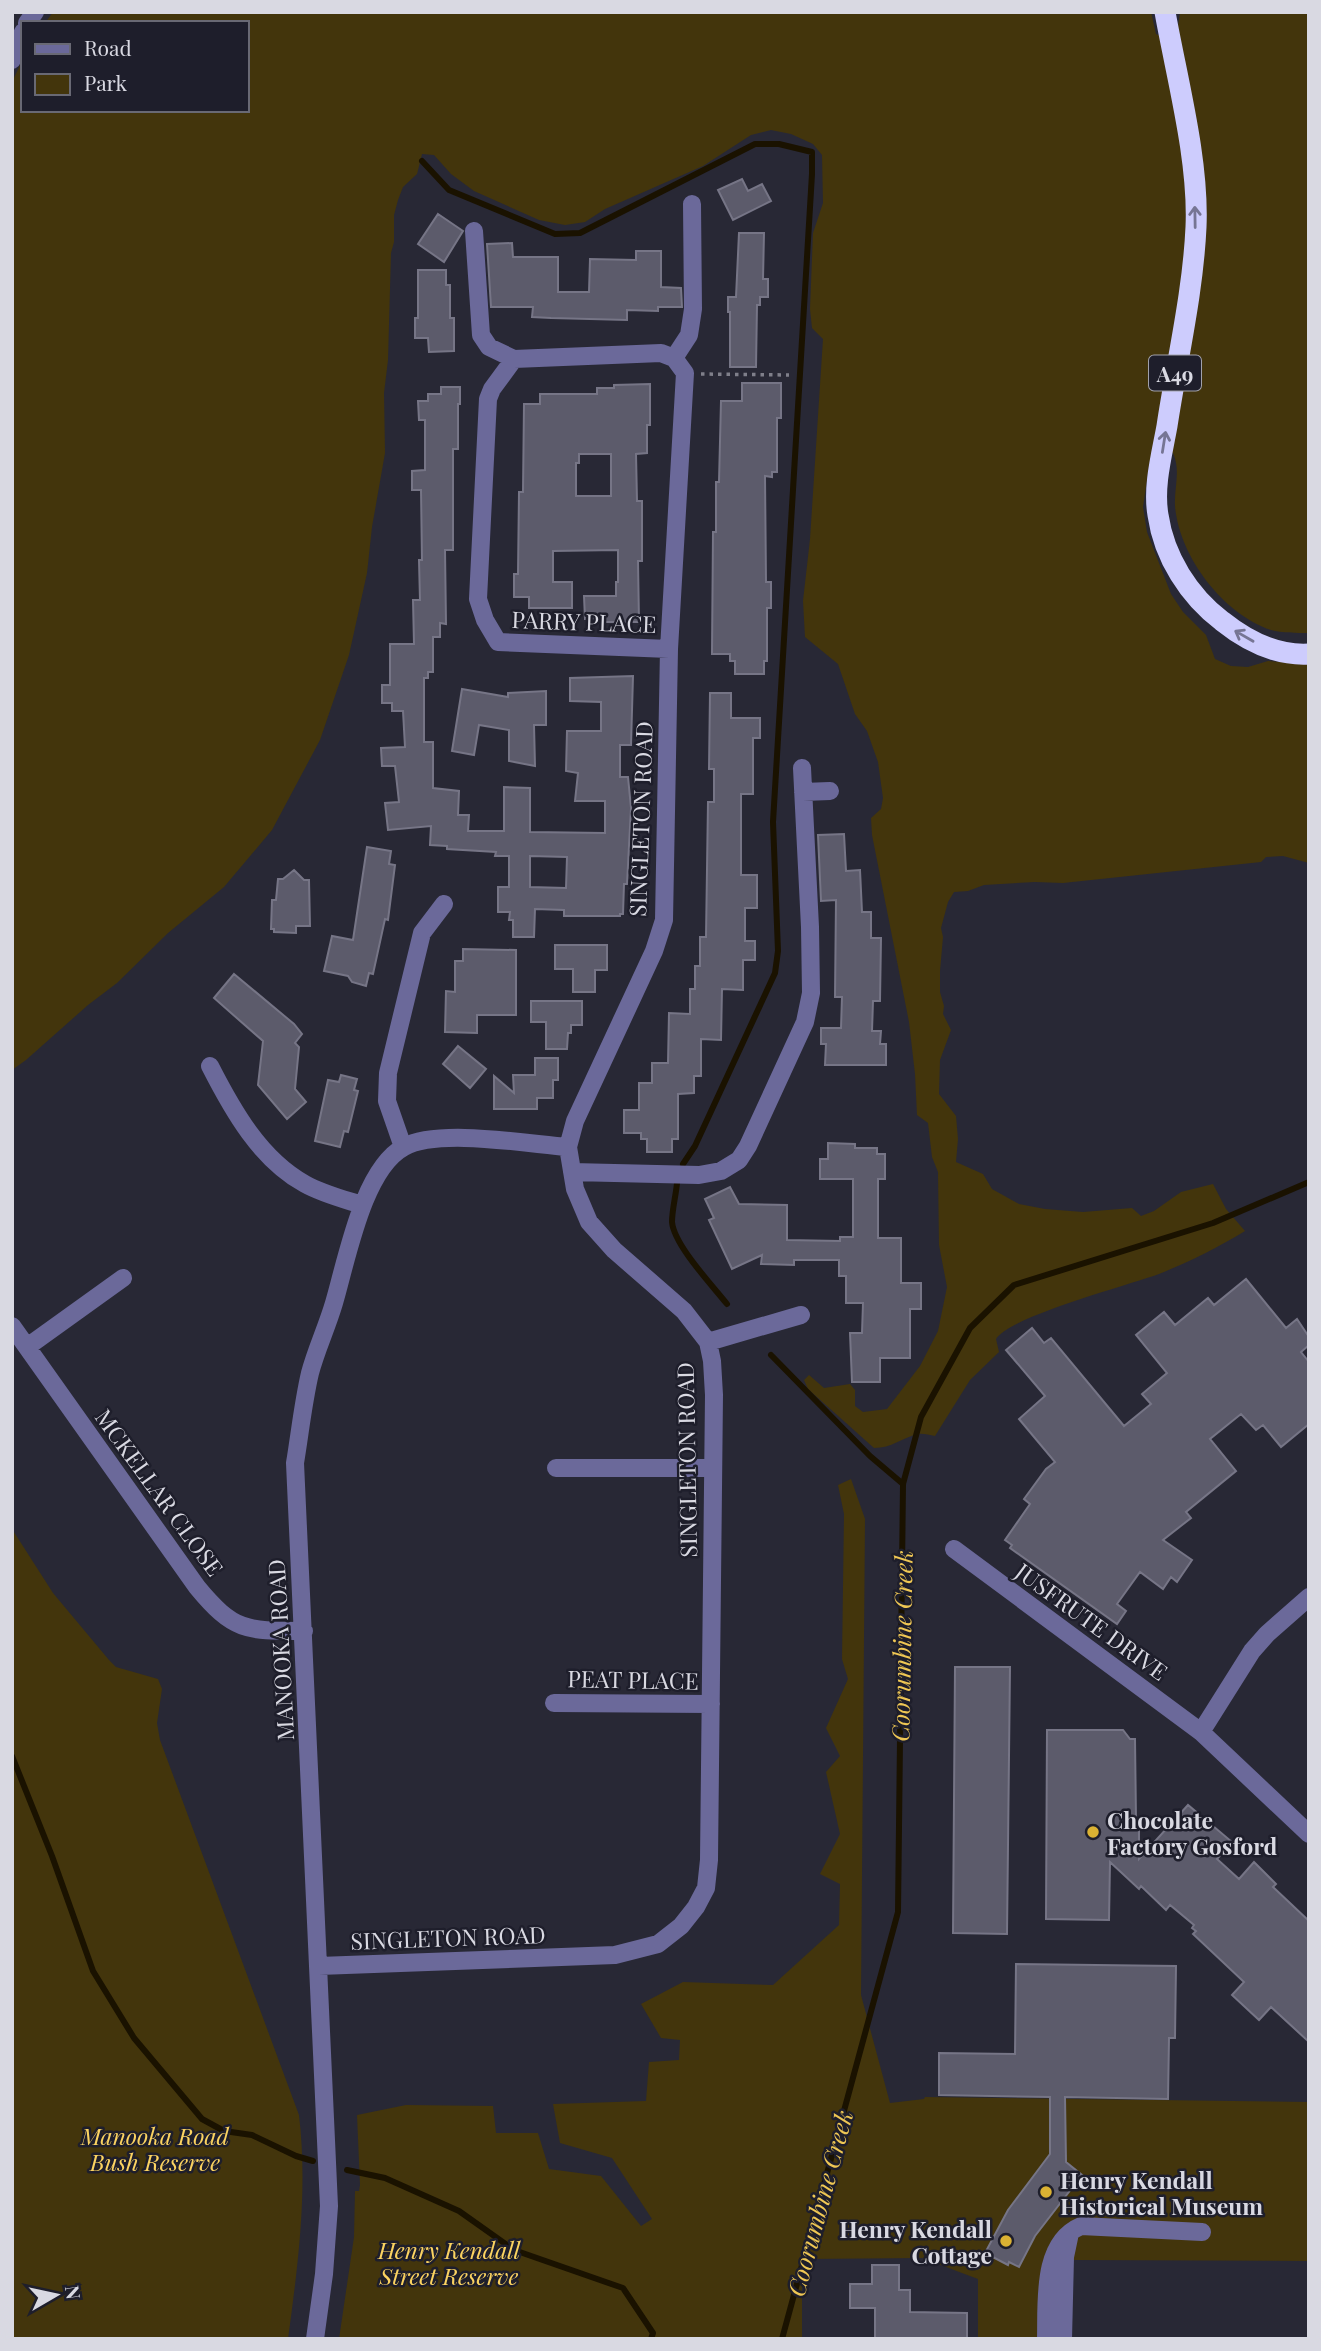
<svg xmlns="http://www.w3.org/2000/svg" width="1321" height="2351" font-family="'Playfair Display',serif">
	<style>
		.green { fill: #43350c }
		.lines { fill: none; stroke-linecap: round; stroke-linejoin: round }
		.stream { stroke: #1a1200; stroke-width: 6 }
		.building { fill: #5c5b6b; stroke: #767586; stroke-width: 2; fill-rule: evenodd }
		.path { stroke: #7f7f8a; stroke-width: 3.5; stroke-dasharray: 3.5 5; stroke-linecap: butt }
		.minor { stroke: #6b699a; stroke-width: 18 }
		.highway { stroke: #cdccfd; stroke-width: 21 }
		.oneway { stroke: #767594 }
		.poi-dot { fill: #dbb233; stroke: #1e1e2b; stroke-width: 2.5 }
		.labels { text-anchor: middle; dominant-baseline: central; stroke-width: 5; stroke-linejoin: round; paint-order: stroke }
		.shield { fill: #1e1e2b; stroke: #a1a1ab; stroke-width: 2 }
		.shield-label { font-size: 21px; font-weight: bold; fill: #d9d9e2 }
		.street-label { font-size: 23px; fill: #d9d9e2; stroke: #1e1e2b }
		.poi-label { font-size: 23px; font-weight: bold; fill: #d9d9e2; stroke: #1e1e2b; text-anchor: start }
		.park-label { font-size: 23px; font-style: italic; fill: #fbd361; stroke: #1e1e2b }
		.water-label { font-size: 24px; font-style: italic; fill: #efc754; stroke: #1e1e2b }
	</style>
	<rect width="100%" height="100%" fill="#282835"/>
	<!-- green -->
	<path class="green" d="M53,12H1151L1156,34L1161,36L1178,27L1180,12H1309V633C1297,633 1282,633 1271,630C1223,614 1179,556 1175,506C1174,487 1181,471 1173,453L1167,452L1149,466L1143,507L1147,532L1171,594L1183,612L1206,635L1215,659L1231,666L1248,667L1268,661L1309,664V863L1283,856L1266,857L1261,862L1063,883L1035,882L984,885L968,891L954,892L948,902L941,928L943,937L940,971V992L944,1006L943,1014L951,1030L940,1060L939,1094L956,1116L958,1139L956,1162L983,1174L992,1189L1019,1204L1045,1209L1083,1212L1132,1208L1141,1216L1154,1211L1181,1192L1213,1184L1226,1209L1245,1231C1217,1248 1189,1262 1159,1274C1126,1286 1011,1316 996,1339L999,1352L970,1380L935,1436C929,1435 923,1433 918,1434C901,1438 892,1448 874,1448L808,1389L804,1380L809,1375L824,1388L850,1384L855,1390V1406L863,1412L887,1409L920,1366L938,1331L947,1287L939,1245L938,1172L932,1157L928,1123L917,1115L915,1074L909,1022L872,835L871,818L881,809L883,798L878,762L867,731L855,714L838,664L805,637L803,601L810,539L823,339L812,328L810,309L813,233L823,203L822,155L813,144L791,134L771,130L751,135L703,166L605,209L585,222L565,225L539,220L474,191L451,174L434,155L422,154L417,174L403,187L398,200L394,215V242L391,253L388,360L384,393L385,453L372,527L367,573L349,655L320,740L272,830L224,887L168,933L117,983L88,1005L26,1060L12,1070V82L23,59V110H247V23H45Z
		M851,1479L865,1519L861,1995L890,2103L924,2099L925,2097L1309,2102V2261L1072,2260L1071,2339H978V2279L938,2264L923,2263V2258L802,2259V2339H339L354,2237L355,2191H359L360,2185L357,2115L406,2105L493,2106L496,2133H538L549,2169L601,2176L641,2226L652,2219L612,2158L560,2143L553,2104L646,2101L649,2062L679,2060L680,2040L661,2038L641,2004L683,1982L773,1985L839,1925L840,1884L820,1874L840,1834L826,1772L840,1756L826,1728L848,1679L842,1659L844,1514L838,1485Z
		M12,1529L53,1593L109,1660L116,1667L158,1679L162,1689L157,1723L160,1740L299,2115C308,2190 298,2265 288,2339H12Z"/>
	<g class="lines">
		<!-- stream -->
		<path class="stream" d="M422,161L449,190L555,234L580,233L755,144H779L812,152V174L773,822L778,951L775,973L695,1146L683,1164
			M677,1183C676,1195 672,1210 672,1222C674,1245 712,1285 727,1304
			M771,1355L870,1456L903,1484
			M12,1756L52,1856L93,1971L134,2038L202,2119L224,2131L252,2135L296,2156L313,2161
			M347,2170L385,2178L459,2211L514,2250L623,2288L653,2333L651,2339
			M782,2339L898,1912L903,1484L921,1417L970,1328L1014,1285L1213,1223L1309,1182"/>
	</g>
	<!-- building -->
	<path class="building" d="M742,179L748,191L762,184L771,201L733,220L718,190Z
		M438,214L463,231L444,262L418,244Z
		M739,233H764L763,279H768V297H760V305H757L756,367H730V312H728V297H736Z
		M512,243L513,257H558V292H589L590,259L636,260V251H661V287L681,288L682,307H658V311L627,310V320L551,318L532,317L533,307H491L487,244Z
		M418,270H446V285H450V318H454V351L429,352L428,338H415V318H418Z
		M742,383H781V418H777V472H772V477L765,476L766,582H771V608H767V661H764V674H735V661H730V654H712L713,532H716V482H719L721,401H742Z
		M650,384V425H647V453L636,454L637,501H642V561H638L639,622H602L601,618L585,619L584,596H616V582H618V550L553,551V582H572V608H529V597H514V574H518L519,492H523L524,404H540V394H597V388H614V385ZM579,454H611V496H576V463H579Z
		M441,387H460V404H458V449H453V550H445L446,624L440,623V637H433V672H428V678H424V742H433V788L459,791L458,815H469L468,831H504V787L530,788V832L605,833V801H575L578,773L566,771L567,731H601V702L570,701V678L633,676L631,745H620V777H628L631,808L627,884H624L623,914H620V916H564V910L535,909L534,937H513V920H509L510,912H498V887H509V856H495L496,852L447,849V846L430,845L431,826L388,830L385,803L399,802L395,766H382L381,748L405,747L403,711H392V703H382V685H390V644H414L413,600H420L419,560H422L421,490H412V471L425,470V420H419L418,401H428V394H441ZM530,856L567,857L566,888L530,887Z
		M462,689L508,697V693L546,691V725H534L535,766L509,761V730L479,725L474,755L452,751Z
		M710,693H731V718H760V738H753V794H741V875H757V908H745V941H755V960H743V990L722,989L721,1040L701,1039V1076H694V1093L678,1094V1139H672V1152H647V1139H641V1133H624V1110H639V1083H652V1063H668L669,1013L690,1014V989H695V966H700V937H706L708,802H714V769H709Z
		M844,834L846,871L860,870L862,912H871V938H881L880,1001H873L872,1031H881L880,1044H886V1065H825L826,1044H821V1028H841L842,997H835L836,900L821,901L818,835Z
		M367,847L391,851L389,864L395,865L388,920L385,919L373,974L369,973L366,986L352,982L348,976L324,971L332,936L353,940Z
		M294,870L304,880H309L310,926H296V933L274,932V929H271L272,900H276L278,879H283Z
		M555,945H607V970H595V992H573V969H555Z
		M463,949L516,950V1015H477V1033L445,1032L446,991L455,992V961H463Z
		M234,974L294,1024L302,1034L295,1043L299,1047L295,1089L306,1102L287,1119L258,1085L263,1041L214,998Z
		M531,1001H582V1025H571V1033H568L567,1049H546V1022H531Z
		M458,1046L486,1069L470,1088L443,1064Z
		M535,1058H558V1080H553V1098H537V1109H494V1076L514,1093L513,1075H535Z
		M341,1075L357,1079L354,1090L358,1091L348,1132L344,1131L340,1147L315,1141L328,1080L339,1082Z
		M828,1143L855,1144V1148H877V1154H885V1179H878V1238H901V1283H921V1309H910V1358H880V1382H852L850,1333H862L863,1303H846V1276H839V1260H794V1265L761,1264L762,1255L732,1269L709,1220L714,1218L705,1199L730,1187L739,1204L787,1205V1240L840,1241V1237H853V1179H820V1159H828Z
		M1246,1279L1286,1328L1297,1319L1309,1337V1345L1301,1352L1309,1362V1424L1281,1447L1263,1425L1256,1430L1241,1414L1210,1439L1236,1471L1186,1512L1191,1518L1163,1540L1192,1560L1177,1582L1171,1577L1163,1589L1140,1572L1117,1604L1126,1611L1117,1624L1010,1548L1012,1545L1005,1540L1030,1504L1024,1499L1046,1469L1055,1462L1019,1419L1045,1396L1006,1350L1032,1328L1044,1343L1051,1338L1124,1426L1151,1404L1142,1394L1167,1373L1136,1335L1164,1312L1175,1325L1208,1298L1214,1305Z
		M955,1667H1010L1007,1934L953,1933Z
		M1047,1730H1123L1130,1739H1135L1136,1819H1139V1859L1188,1805L1232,1842L1217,1859L1239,1879L1254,1862L1276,1884L1273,1887L1309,1921V2042L1271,2007L1259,2020L1232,1995L1244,1982L1193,1934L1196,1931L1192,1928L1194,1925L1170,1905L1166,1910L1141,1886L1139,1889L1110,1862L1109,1920L1046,1919Z
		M1016,1964L1176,1966L1175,2038H1169L1168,2099L1065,2097L1066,2162L1082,2175L1035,2236L1019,2267L1009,2262L1008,2265L985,2253L1008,2210L1050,2154V2097L939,2095V2053L1015,2054Z
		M872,2265H899V2290H910V2312L967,2313V2339H875V2308H850V2284H872Z"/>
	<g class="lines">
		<!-- path -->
		<path class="path" d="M701,374L789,375"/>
		<!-- minor -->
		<path class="minor" d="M27,23L35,12
			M12,60L23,32
			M674,358L689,335L693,309L692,204
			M514,359L492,389L488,399L478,599L485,620L498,642L669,649
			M803,792L830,791
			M210,1066C233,1111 260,1159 305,1184C323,1194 343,1199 362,1205
			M403,1147L387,1101L388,1073L422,933L444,904
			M572,1172L699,1175L721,1171L739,1160L748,1146L805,1022L811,993L810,927L802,768
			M12,1326L197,1587C234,1632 247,1631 304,1631
			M708,1342L801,1315
			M27,1347L123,1278
			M556,1468H713
			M954,1549L1201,1732L1309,1834
			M554,1703L711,1704
			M1201,1732L1252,1651L1267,1634L1309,1597
			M319,1966L615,1955L658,1944L681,1926L696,1907L706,1888L709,1860L714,1395L712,1361L708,1342L684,1311L614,1250L589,1222L575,1189L568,1147L575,1121L654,951L664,920L669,649L685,373L674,358L661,353L514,359L489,347L481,335L474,231
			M315,2339L324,2274L329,2206L295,1463C300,1433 303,1403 310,1373C316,1350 327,1327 334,1303C347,1259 363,1169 404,1147C438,1128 528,1144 568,1147
			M1046,2339C1047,2302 1041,2243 1081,2226L1202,2232
			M1063,2339L1065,2257L1069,2238"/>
		<!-- highway -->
		<path class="highway" d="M1165,12C1177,79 1199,160 1196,227C1193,293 1177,360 1167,426C1162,454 1153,486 1158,515C1164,557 1189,596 1222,621C1247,641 1276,656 1309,654"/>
	</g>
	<!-- one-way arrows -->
	<defs><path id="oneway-shaft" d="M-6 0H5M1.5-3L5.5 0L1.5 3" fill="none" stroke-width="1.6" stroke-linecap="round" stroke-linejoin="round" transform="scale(1.75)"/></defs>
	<g class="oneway">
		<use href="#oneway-shaft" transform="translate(1195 217) rotate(-91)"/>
		<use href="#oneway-shaft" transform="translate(1164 442) rotate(-81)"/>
		<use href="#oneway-shaft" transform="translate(1244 636) rotate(-150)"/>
	</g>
	<!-- markers -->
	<g class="poi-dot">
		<circle cx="1093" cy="1832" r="7"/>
		<circle cx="1046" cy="2192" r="7"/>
		<circle cx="1006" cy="2241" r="7"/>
	</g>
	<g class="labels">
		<!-- shield labels -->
		<rect class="shield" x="1149" y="355.5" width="52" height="35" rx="5"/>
		<g class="shield-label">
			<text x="1175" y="373">A49</text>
		</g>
		<!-- street labels -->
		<g class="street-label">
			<text transform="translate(584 621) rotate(2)">PARRY PLACE</text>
			<text transform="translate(640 819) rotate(-88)">SINGLETON ROAD</text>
			<text transform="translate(686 1460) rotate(-91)">SINGLETON ROAD</text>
			<text transform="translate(160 1492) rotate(54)">MCKELLAR CLOSE</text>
			<text transform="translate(1092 1621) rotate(36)">JUSFRUTE DRIVE</text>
			<text transform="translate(280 1650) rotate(-93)">MANOOKA ROAD</text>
			<text transform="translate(633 1679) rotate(1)">PEAT PLACE</text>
			<text transform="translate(448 1937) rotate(-2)">SINGLETON ROAD</text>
		</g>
		<!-- poi labels -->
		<g class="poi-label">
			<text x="1107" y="1819">Chocolate<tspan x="1107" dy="26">Factory Gosford</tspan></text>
			<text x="1060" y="2179">Henry Kendall<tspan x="1060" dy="26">Historical Museum</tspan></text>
			<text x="992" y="2228" text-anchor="end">Henry Kendall<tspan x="992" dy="26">Cottage</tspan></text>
		</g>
		<!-- park labels -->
		<g class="park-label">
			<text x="155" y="2135">Manooka Road<tspan x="155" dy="26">Bush Reserve</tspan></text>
			<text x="449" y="2249">Henry Kendall<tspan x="449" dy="26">Street Reserve</tspan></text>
		</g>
		<!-- water labels -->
		<g class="water-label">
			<text transform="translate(901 1646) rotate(-89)">Coorumbine Creek</text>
			<text transform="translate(819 2203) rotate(-75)">Coorumbine Creek</text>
		</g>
	</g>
	<!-- border -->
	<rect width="1321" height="2351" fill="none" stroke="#d9d9e2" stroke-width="28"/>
	<!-- legend -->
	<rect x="21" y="21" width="228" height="91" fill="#1e1e2b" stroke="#696974" stroke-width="2"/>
	<rect x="35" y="44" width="35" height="10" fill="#6b699a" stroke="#696974" stroke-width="2"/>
	<text x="84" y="56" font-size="21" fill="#d9d9e2">Road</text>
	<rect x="35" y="74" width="35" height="21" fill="#43350c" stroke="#696974" stroke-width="2"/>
	<text x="84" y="91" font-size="21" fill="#d9d9e2">Park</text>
	<!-- north arrow -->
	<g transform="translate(56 2295) rotate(81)" stroke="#1e1e2b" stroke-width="5" paint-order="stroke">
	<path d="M0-5L12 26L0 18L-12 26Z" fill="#d9d9e2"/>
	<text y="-10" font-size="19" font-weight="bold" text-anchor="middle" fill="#d9d9e2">N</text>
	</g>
</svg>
